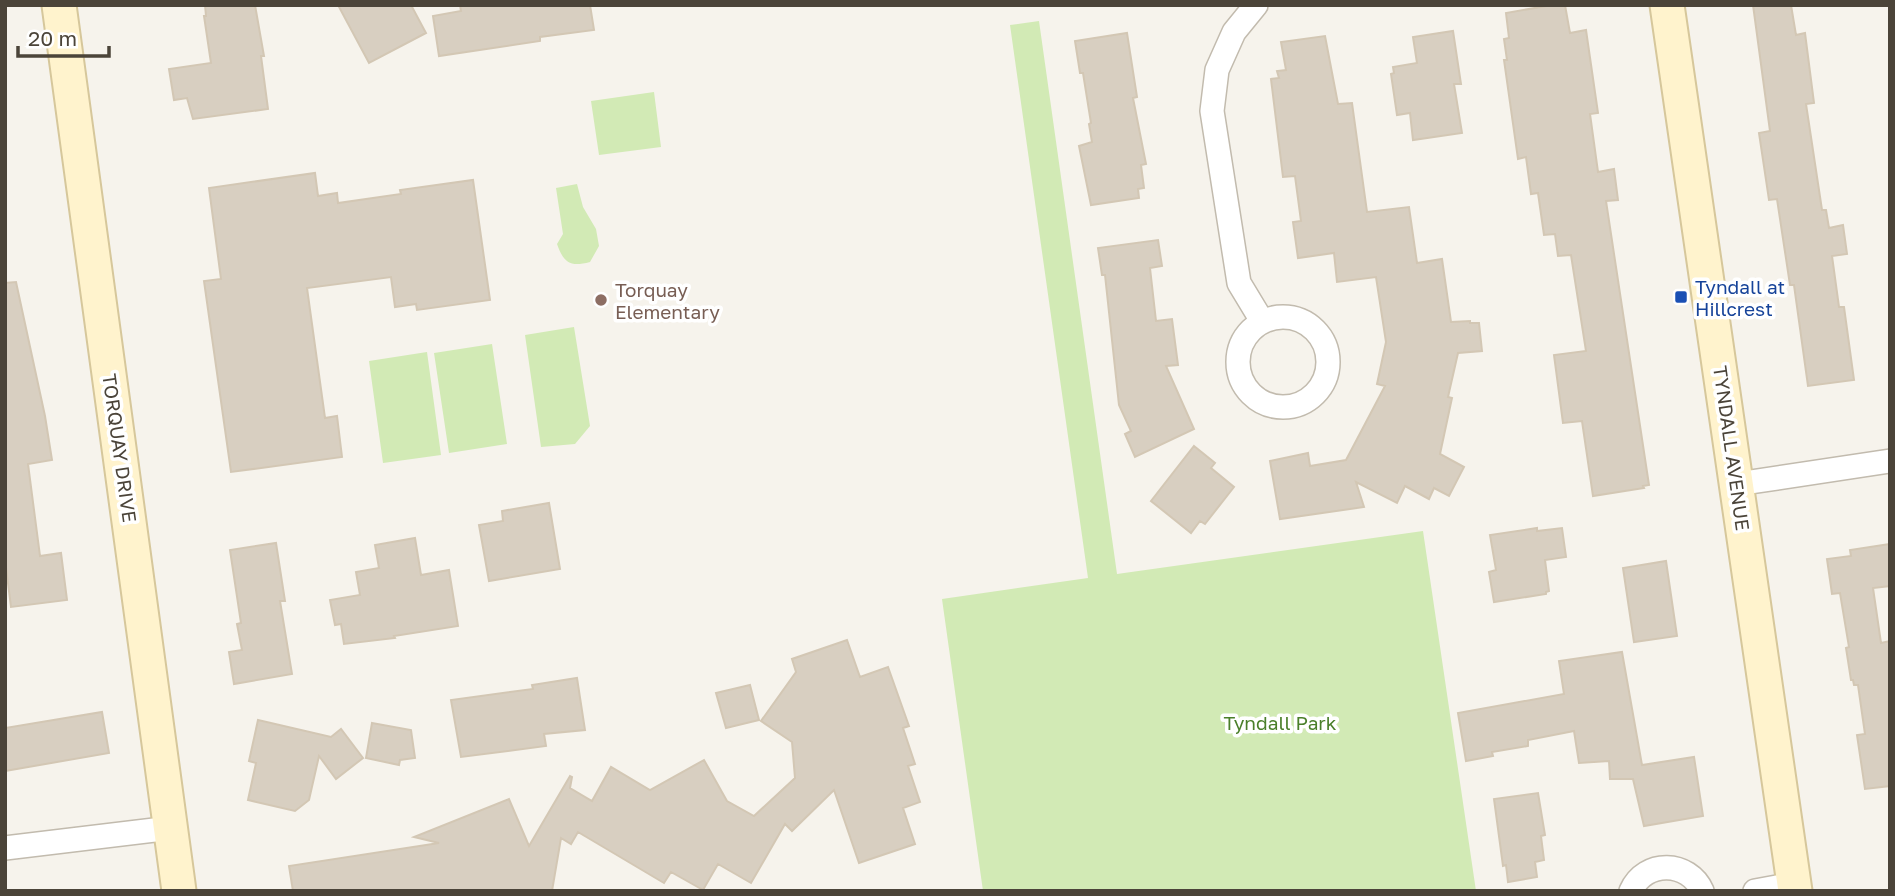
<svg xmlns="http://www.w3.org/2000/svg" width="1895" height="896" font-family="'Golos Text',sans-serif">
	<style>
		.green { fill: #d2eab5 }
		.building { fill: #d8cfc1; stroke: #d3c7b4; stroke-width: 2 }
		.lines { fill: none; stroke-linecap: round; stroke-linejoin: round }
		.street-casing { stroke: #c2bbae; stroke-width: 26 }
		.secondary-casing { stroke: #d6c79b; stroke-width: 37 }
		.street { stroke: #fff; stroke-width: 23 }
		.secondary { stroke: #fff3cd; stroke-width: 33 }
		.transit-dot { fill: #1a4fb4; stroke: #fff; stroke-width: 2.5 }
		.education-dot { fill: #8d6e63; stroke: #fff; stroke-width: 2.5 }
		.labels { text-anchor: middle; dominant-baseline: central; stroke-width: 7; stroke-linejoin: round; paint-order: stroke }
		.transit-label { font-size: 19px; fill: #164399; stroke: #fff; text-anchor: start }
		.education-label { font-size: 19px; fill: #785e54; stroke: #fff; text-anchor: start }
		.street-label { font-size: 19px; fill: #4b4439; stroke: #fff }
		.park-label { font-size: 19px; fill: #4a7f2a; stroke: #fff }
	</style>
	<rect width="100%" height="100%" fill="#f6f3ec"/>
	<!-- green -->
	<path class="green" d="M1039,21L1117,574L1423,531L1476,891H983L942,599L1088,578L1010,25Z
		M654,92L661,147L599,155L591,101Z
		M577,184L583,207L596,229L599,246L590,262C571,267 564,264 557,244L563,234L556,188Z
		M574,327L590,426L575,444L541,447L525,335Z
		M492,344L507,444L449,453L434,353Z
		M427,352L441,455L383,463L369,361Z"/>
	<!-- building -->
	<path class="building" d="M205,5H255L264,56H261L268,109L193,119L187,98L174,100L169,69L211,63L204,16H206Z
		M338,5H411L426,33L369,63Z
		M460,5H590L594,30L540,37V41L439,56L433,16L461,11Z
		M1552,5H1565L1570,33L1586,30L1598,113L1590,114L1598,172L1614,169L1618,200L1606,201L1649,485L1643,486L1644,488L1593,496L1582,421L1563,423L1554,355L1586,351L1571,255L1558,256L1555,234L1544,235L1538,193L1531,194L1526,157L1518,159L1504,60H1507L1504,39L1509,38L1506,13Z
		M1753,5H1791L1796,35L1805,33L1814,103L1806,104L1822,210H1826L1829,228L1843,225L1847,254L1832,256L1839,307H1844L1854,380L1808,386L1794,285H1790L1777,199L1769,200L1759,133L1770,131Z
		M1453,31L1461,84H1454L1462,133L1413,140L1410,113L1397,115L1391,74L1394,73L1393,67L1417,63L1413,37Z
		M1127,33L1137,97L1133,98L1146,164L1141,165L1144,188L1138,189L1139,198L1091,205L1079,146L1092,142L1089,124L1091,123L1083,73H1080L1075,41Z
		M1325,36L1338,104L1352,103L1367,212L1409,207L1417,263L1442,259L1451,322L1470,321V323H1479L1482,351L1458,353L1448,397L1452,398L1440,454L1464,467L1449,496L1434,488L1429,499L1405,486L1397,503L1356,482L1364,507L1280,519L1270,461L1308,453L1310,466L1346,460L1385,386L1377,384L1386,342L1376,277L1337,282L1334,253L1298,258L1293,222L1301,221L1295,176L1283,177L1271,79L1279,78L1277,71L1286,70L1281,42Z
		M315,173L318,196L337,193L338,203L401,194L400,190L473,180L490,300L417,310L416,304L395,307L391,277L307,288L325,418L337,416L342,457L231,472L204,281L221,279L209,188Z
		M1158,240L1162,266L1150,268L1156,321L1172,319L1178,365L1166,366L1194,429L1135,457L1125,434L1131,431L1119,405L1105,275H1102L1098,248Z
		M16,282L45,416L52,460L28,464L40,556L61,553L67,600L11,607L5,560V283Z
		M1194,446L1215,463L1211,468L1234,487L1205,524L1200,521L1191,533L1151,501Z
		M549,503L560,569L489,581L479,525L503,521L502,511Z
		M1537,528V531L1562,528L1566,557L1545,560L1549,591L1546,592V594L1494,602L1489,572L1496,570L1490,535Z
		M415,538L421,575L449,570L458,626L394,636L395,638L344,644L341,624L335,625L330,600L360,595L356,572L379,568L375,545Z
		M276,543L285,601H280L292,674L234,684L229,652L242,650L237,624L241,623L230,550Z
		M1890,544V586L1873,588L1881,643L1890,641V786L1865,789L1857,735L1865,734L1858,685H1854L1853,680H1851L1846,648L1849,647L1840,593L1832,594L1827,559L1851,556L1850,550Z
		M1666,561L1677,636L1634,642L1623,568Z
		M847,640L860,677L888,667L909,726L903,728L915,764L908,766L920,802L903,808L915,844L859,863L834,790L792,831L785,824L751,883L718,864L703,890L671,872L664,883L578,832L571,844L561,838L552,891H293L289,866L439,843L414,837L509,799L529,846L570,776L572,777L570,788L592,801L611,767L650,790L704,760L727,801L754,816L795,778L792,742L761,721L796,672L792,659Z
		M1622,652L1642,765L1694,757L1703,816L1644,826L1633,779H1610L1609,761L1579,763L1574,731L1528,740V746L1492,752L1493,756L1466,761L1458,713L1564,694L1559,661Z
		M577,678L585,730L544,734L546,746L461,757L451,700L533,689L532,685Z
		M750,685L759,720L726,728L716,693Z
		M102,712L109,753L5,771V728Z
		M258,720L331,737L341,729L363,758L336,779L319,756L309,800L295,811L248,800L256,763L249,761Z
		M372,723L411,730L415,758L400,760L399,765L366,758Z
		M1538,793L1545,835L1541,836L1544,860L1535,862L1537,877L1508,882L1506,865L1503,866L1494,799Z"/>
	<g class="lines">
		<!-- street casing -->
		<g class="street-casing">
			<path id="street" d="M1256,5L1234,32L1217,70L1212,111L1239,283L1262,321
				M1238 362a45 45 0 1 1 90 0a45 45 0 1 1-90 0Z
				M1737,484L1890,461
				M5,848L171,828
				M1631,891C1645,859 1689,861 1702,891
				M1755,891L1794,884"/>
		</g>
		<!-- secondary casing -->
		<g class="secondary-casing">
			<path id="secondary" d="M59,5L179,891
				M1667,5L1795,891"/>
		</g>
		<!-- street -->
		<use href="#street" class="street"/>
		<!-- secondary -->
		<use href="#secondary" class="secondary"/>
	</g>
	<!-- markers -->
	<rect class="transit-dot" x="1674" y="290" width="14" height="14" rx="3.5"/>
	<circle class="education-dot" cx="601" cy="300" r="7"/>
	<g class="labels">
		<!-- transit labels -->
		<g class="transit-label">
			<text x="1695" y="286">Tyndall at<tspan x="1695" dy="22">Hillcrest</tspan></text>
		</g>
		<!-- education labels -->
		<g class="education-label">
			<text x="615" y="289">Torquay<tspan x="615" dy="22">Elementary</tspan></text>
		</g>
		<!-- street labels -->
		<g class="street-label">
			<text transform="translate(120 448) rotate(82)">TORQUAY DRIVE</text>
			<text transform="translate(1732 448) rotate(82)">TYNDALL AVENUE</text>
		</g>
		<!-- park labels -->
		<g class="park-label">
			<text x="1280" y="722">Tyndall Park</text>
		</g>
	</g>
	<!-- border -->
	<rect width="1895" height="896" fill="none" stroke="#4b4439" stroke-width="14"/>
	<!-- scale -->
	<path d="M18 46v10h91v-10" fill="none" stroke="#4b4439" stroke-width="3.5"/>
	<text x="28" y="46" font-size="21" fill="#4b4439" stroke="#ffffff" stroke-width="5" paint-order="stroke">20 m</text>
</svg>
